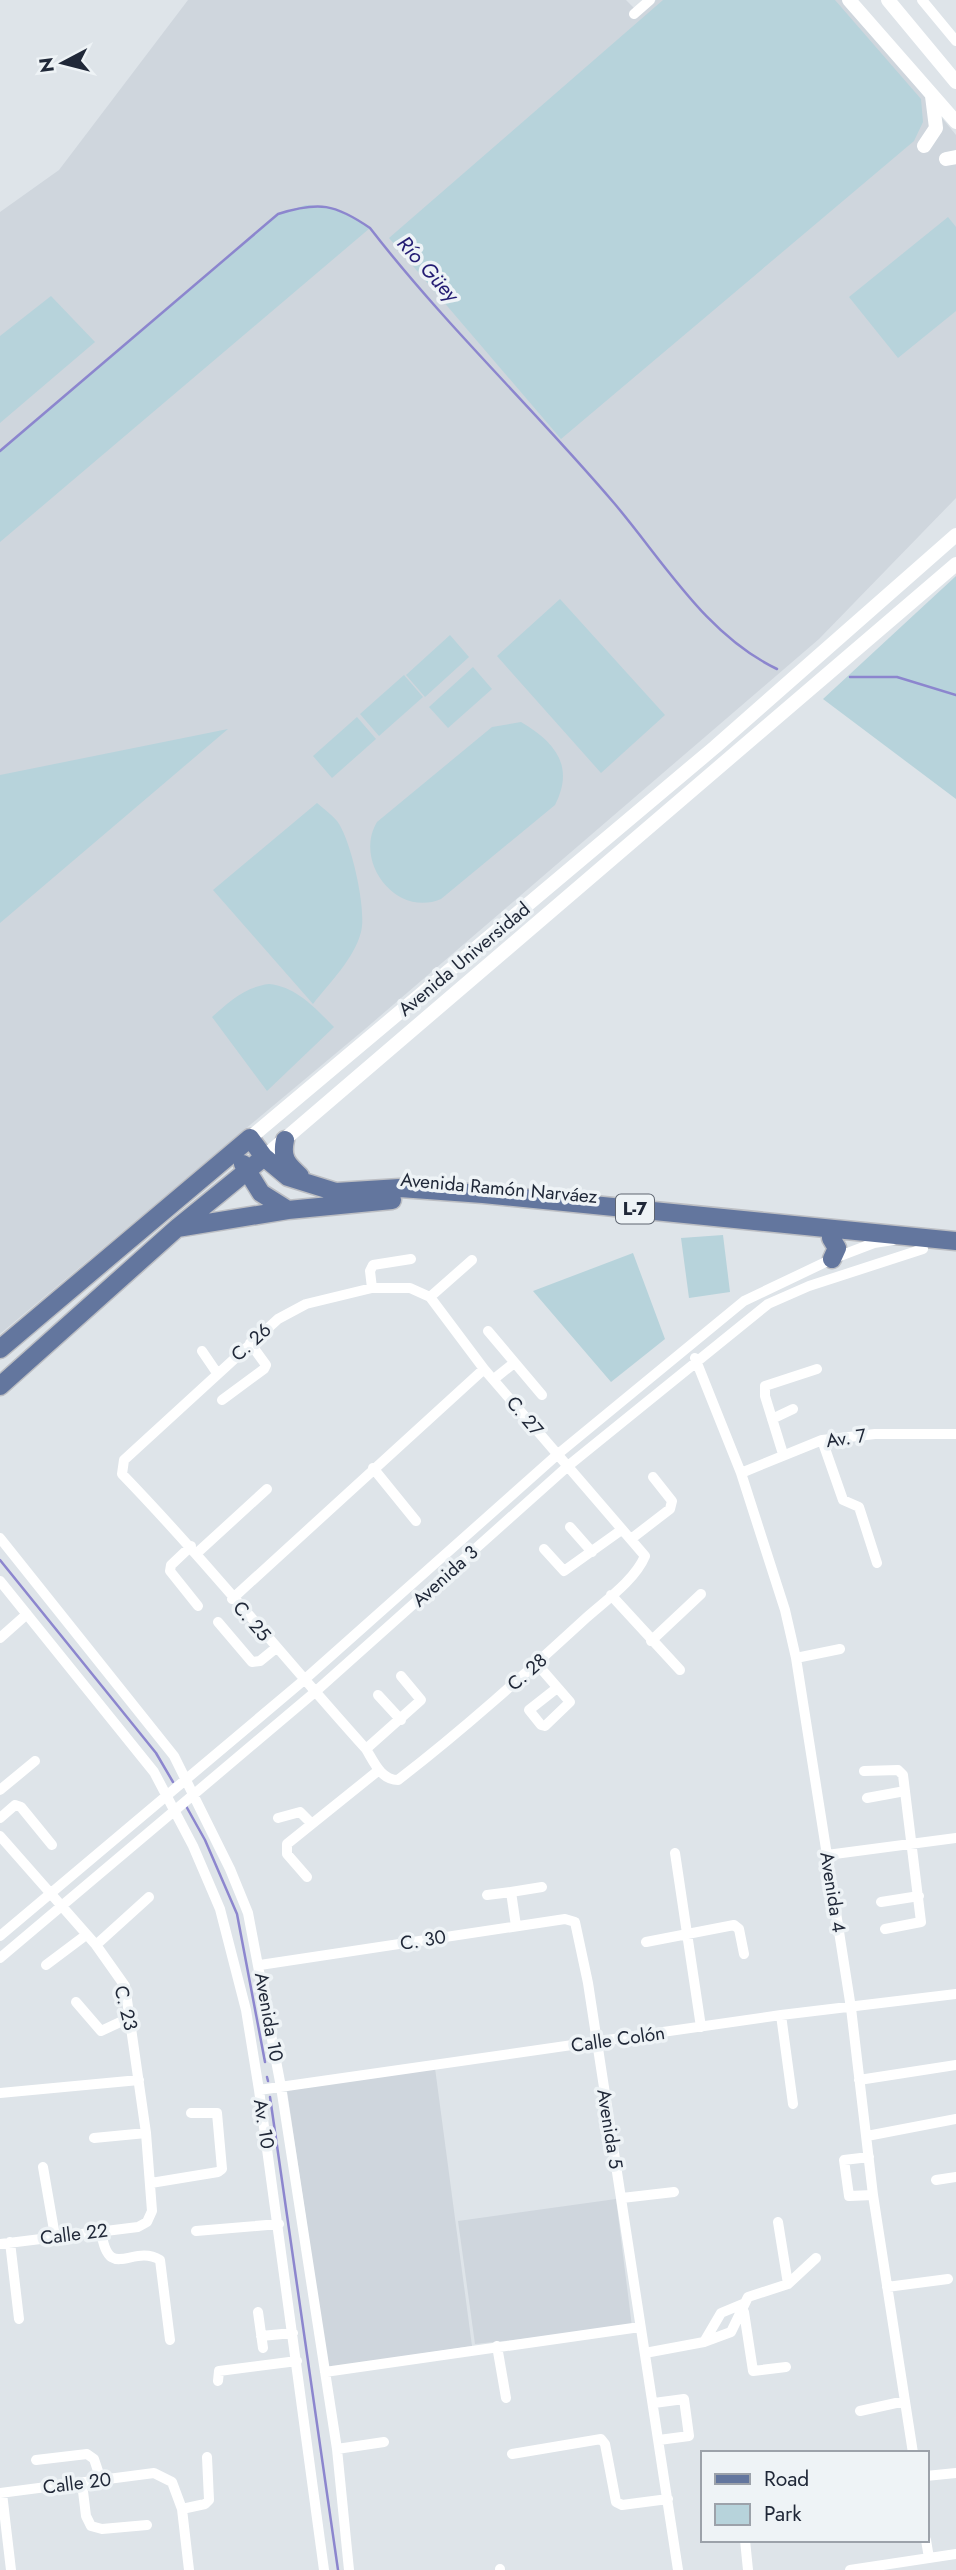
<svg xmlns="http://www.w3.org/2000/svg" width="956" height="2570" font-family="Jost,sans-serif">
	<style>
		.built { fill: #cfd6dd }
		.green { fill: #b7d3db }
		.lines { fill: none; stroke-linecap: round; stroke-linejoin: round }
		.stream { stroke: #8c86ce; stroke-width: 2.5 }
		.primary-casing { stroke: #bcbec3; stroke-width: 21 }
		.minor { stroke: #fff; stroke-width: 10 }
		.tertiary { stroke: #fff; stroke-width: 14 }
		.primary { stroke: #63769e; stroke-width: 18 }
		.labels { text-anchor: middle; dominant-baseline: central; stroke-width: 7; stroke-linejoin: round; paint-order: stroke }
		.shield { fill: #eef3f6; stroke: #5e6571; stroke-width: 2 }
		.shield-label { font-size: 18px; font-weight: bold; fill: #202838 }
		.street-label { font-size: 19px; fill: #202838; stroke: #eef3f6 }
		.water-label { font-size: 21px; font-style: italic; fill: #241c73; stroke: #eef3f6 }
	</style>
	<rect width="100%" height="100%" fill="#dee4e9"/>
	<!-- built -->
	<path class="built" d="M188,0H626L640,14L656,0H845L956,135V498L819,639L365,1029L0,1334V212L59,170Z
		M435,2068L472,2346L328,2368L287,2090Z
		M616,2199L632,2327L475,2344L458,2221Z"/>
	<!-- green -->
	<path class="green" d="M663,0H835L921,99L923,122L914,141L561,439L389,238Z
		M306,205C333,206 348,213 370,228L0,542V451L278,214Z
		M948,217L956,227V311L898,358L849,297Z
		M51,296L95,342L0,423V336Z
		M956,576V799L823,699Z
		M560,599L665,715L601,773L497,656Z
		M450,635L469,657L425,697L406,675Z
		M473,667L492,689L448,728L429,707Z
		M404,675L423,697L379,736L360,714Z
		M357,717L376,739L332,778L313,756Z
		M521,722C555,742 575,766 555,805L441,899C397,918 353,862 377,822L492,727Z
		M228,729L0,923V775Z
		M317,803C324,809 332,815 337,821C351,839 367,910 361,932C354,959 330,982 313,1004L213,890Z
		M269,984C297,987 315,1008 334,1027L267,1091L212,1017C230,1001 245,987 269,984Z
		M723,1235L730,1292L689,1298L681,1238Z
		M633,1253L665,1339L611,1382L533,1291Z"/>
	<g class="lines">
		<!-- stream -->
		<path class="stream" d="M0,451L278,214C319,201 335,204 370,228C445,325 535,410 614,503C664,562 706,635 777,669
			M850,677H897L956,695
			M0,1560L156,1753L173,1782
			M186,1806L205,1840L237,1914L265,2062
			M267,2077L268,2081
			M270,2097L338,2570"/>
		<!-- primary casing -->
		<g class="primary-casing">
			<path id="primary" d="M285,1140C281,1158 287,1164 300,1176
				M243,1164L261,1193L288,1210
				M177,1228L288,1210L392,1200
				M831,1238L837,1248L832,1259
				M0,1349L250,1138L264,1157L288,1177L336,1192L400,1188L483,1194L956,1241
				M0,1386L177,1228L264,1157"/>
		</g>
		<!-- minor -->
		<path class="minor" d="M922,0L956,41
			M634,14L650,0
			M372,1288H410L430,1297L484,1369L645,1556C635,1580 605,1601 586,1618C525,1674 463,1730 398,1780C381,1780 374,1762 366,1749C284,1658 207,1562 122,1474L124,1460L278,1319L306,1304Z
			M372,1288L370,1271L373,1265L411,1259
			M430,1297L472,1260
			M488,1331L542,1395
			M202,1351L217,1373
			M695,1358L741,1473L785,1610L796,1658L851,2008L873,2195L913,2453
			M494,1379L514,1363
			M222,1400L264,1369L266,1365L250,1343
			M772,1419L793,1409
			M822,1440L843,1500L859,1507L877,1563
			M783,1454L765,1396V1386L817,1369
			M373,1468L416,1521
			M741,1473L822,1440L875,1434H956
			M570,1527L592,1552
			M0,1538L174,1756L230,1869L248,1913L281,2087L337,2449L349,2570
			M631,1539L670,1509L672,1501L653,1477
			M191,1546L171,1565L170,1571L198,1606
			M544,1549L564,1571L620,1531
			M197,1553L267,1489
			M0,1581L154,1772L193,1846L220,1909L246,2010L259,2090L324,2570
			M611,1595L680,1670
			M232,1599L484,1369
			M218,1622L252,1662L260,1661L276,1648
			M0,1638L27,1614
			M651,1641L701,1594
			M796,1658L840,1649
			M537,1664L570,1702L545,1726L541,1725L529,1710L557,1688
			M378,1695L401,1720
			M366,1749L421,1700L401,1676
			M864,1771L898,1770L903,1775L921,1922L885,1929
			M0,1790L35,1761
			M867,1798L905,1791
			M0,1818L15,1805L21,1807L52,1845
			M278,1818L300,1812L312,1824
			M0,1836L96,1945L125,1986L146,2133L152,2211L147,2222L138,2227L0,2244
			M675,1853L701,2027
			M827,1855L956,1838
			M307,1877L287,1854V1844L379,1770
			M487,1895L511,1892
			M881,1902L919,1896
			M516,1926L511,1892L542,1887
			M0,1936L304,1680L558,1454L744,1301L832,1259L874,1243L893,1240
			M646,1942L734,1925L739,1929L744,1954
			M96,1945L149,1897
			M0,1958L315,1692L568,1466L768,1304L809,1286L923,1249
			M46,1965L86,1935
			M260,1965L565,1919L575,1922L588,1983L678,2570
			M76,2002L101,2031L131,2017
			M781,2015L793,2104
			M859,2080L956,2065
			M259,2090L781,2015L956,1994
			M0,2093L139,2080
			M867,2136L956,2119
			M94,2138L146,2133
			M869,2157L844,2160L849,2196L873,2195
			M43,2167L55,2236
			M936,2180L956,2177
			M151,2183L218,2172L222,2169L217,2113H191
			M622,2198L674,2192
			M778,2222L788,2284
			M101,2230C108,2284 132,2243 160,2260L170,2340
			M196,2231L279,2224
			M10,2242L19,2319
			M887,2287L948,2279
			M258,2312L263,2348
			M744,2312L753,2371L786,2367
			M261,2336L293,2333
			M704,2342L721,2313L745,2303
			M497,2346L506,2398
			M645,2353L704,2342L731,2332L748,2297L788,2284L816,2258
			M325,2372L640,2327
			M218,2381L219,2371L297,2361
			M654,2403L684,2399L689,2436L659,2440
			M860,2411L905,2401
			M337,2449L384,2442
			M512,2454L601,2439L605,2444L616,2502L622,2505L668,2499
			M36,2460L87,2454L94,2459L101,2480
			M926,2476L956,2473
			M82,2483L86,2516L91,2526L102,2529L147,2525
			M0,2493L154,2473L172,2482L182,2509L189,2570
			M2,2493L11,2570
			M182,2509L205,2504L209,2500L207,2457
			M745,2540L748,2570
			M926,2540L929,2558
			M500,2569V2570
			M850,2570L956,2554"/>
		<!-- tertiary -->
		<path class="tertiary" d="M849,0L956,122
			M888,0L956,82
			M924,146L936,128L932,96
			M946,159L956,157
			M250,1138L715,747L956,535
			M264,1157L956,564"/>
		<!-- primary -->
		<use href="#primary" class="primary"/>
	</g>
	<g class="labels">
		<!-- shield labels -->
		<rect class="shield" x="616" y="1194.5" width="38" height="29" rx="5"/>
		<g class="shield-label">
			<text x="635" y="1209">L-7</text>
		</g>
		<!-- street labels -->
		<g class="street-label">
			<text transform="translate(464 959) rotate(-40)">Avenida Universidad</text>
			<text transform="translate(499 1188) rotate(5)">Avenida Ramón Narváez</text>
			<text transform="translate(251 1342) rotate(-42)">C. 26</text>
			<text transform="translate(525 1416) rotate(50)">C. 27</text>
			<text transform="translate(846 1438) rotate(-8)">Av. 7</text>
			<text transform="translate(445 1576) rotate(-42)">Avenida 3</text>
			<text transform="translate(252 1621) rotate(49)">C. 25</text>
			<text transform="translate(527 1672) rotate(-41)">C. 28</text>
			<text transform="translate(833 1892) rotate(81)">Avenida 4</text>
			<text transform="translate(423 1940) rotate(-9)">C. 30</text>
			<text transform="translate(126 2008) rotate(76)">C. 23</text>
			<text transform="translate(269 2017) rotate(80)">Avenida 10</text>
			<text transform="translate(618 2039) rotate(-8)">Calle Colón</text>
			<text transform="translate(264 2124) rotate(81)">Av. 10</text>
			<text transform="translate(610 2129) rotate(81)">Avenida 5</text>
			<text transform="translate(74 2234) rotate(-7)">Calle 22</text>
			<text transform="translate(77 2483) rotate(-7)">Calle 20</text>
		</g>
		<!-- water labels -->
		<g class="water-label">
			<text transform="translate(428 269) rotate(48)">Río Güey</text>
		</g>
	</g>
	<!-- legend -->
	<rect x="701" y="2451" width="228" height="91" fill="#eef3f6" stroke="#9ca2aa" stroke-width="2"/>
	<rect x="715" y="2474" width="35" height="10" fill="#63769e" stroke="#9ca2aa" stroke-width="2"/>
	<text x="764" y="2486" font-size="21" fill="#202838">Road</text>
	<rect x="715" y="2504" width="35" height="21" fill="#b7d3db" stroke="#9ca2aa" stroke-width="2"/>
	<text x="764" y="2521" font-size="21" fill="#202838">Park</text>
	<!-- north arrow -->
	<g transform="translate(63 63) rotate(263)" stroke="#eef3f6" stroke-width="5" paint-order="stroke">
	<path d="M0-5L12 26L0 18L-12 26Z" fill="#202838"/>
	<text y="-10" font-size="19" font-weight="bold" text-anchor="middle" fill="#202838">N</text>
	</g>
</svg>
